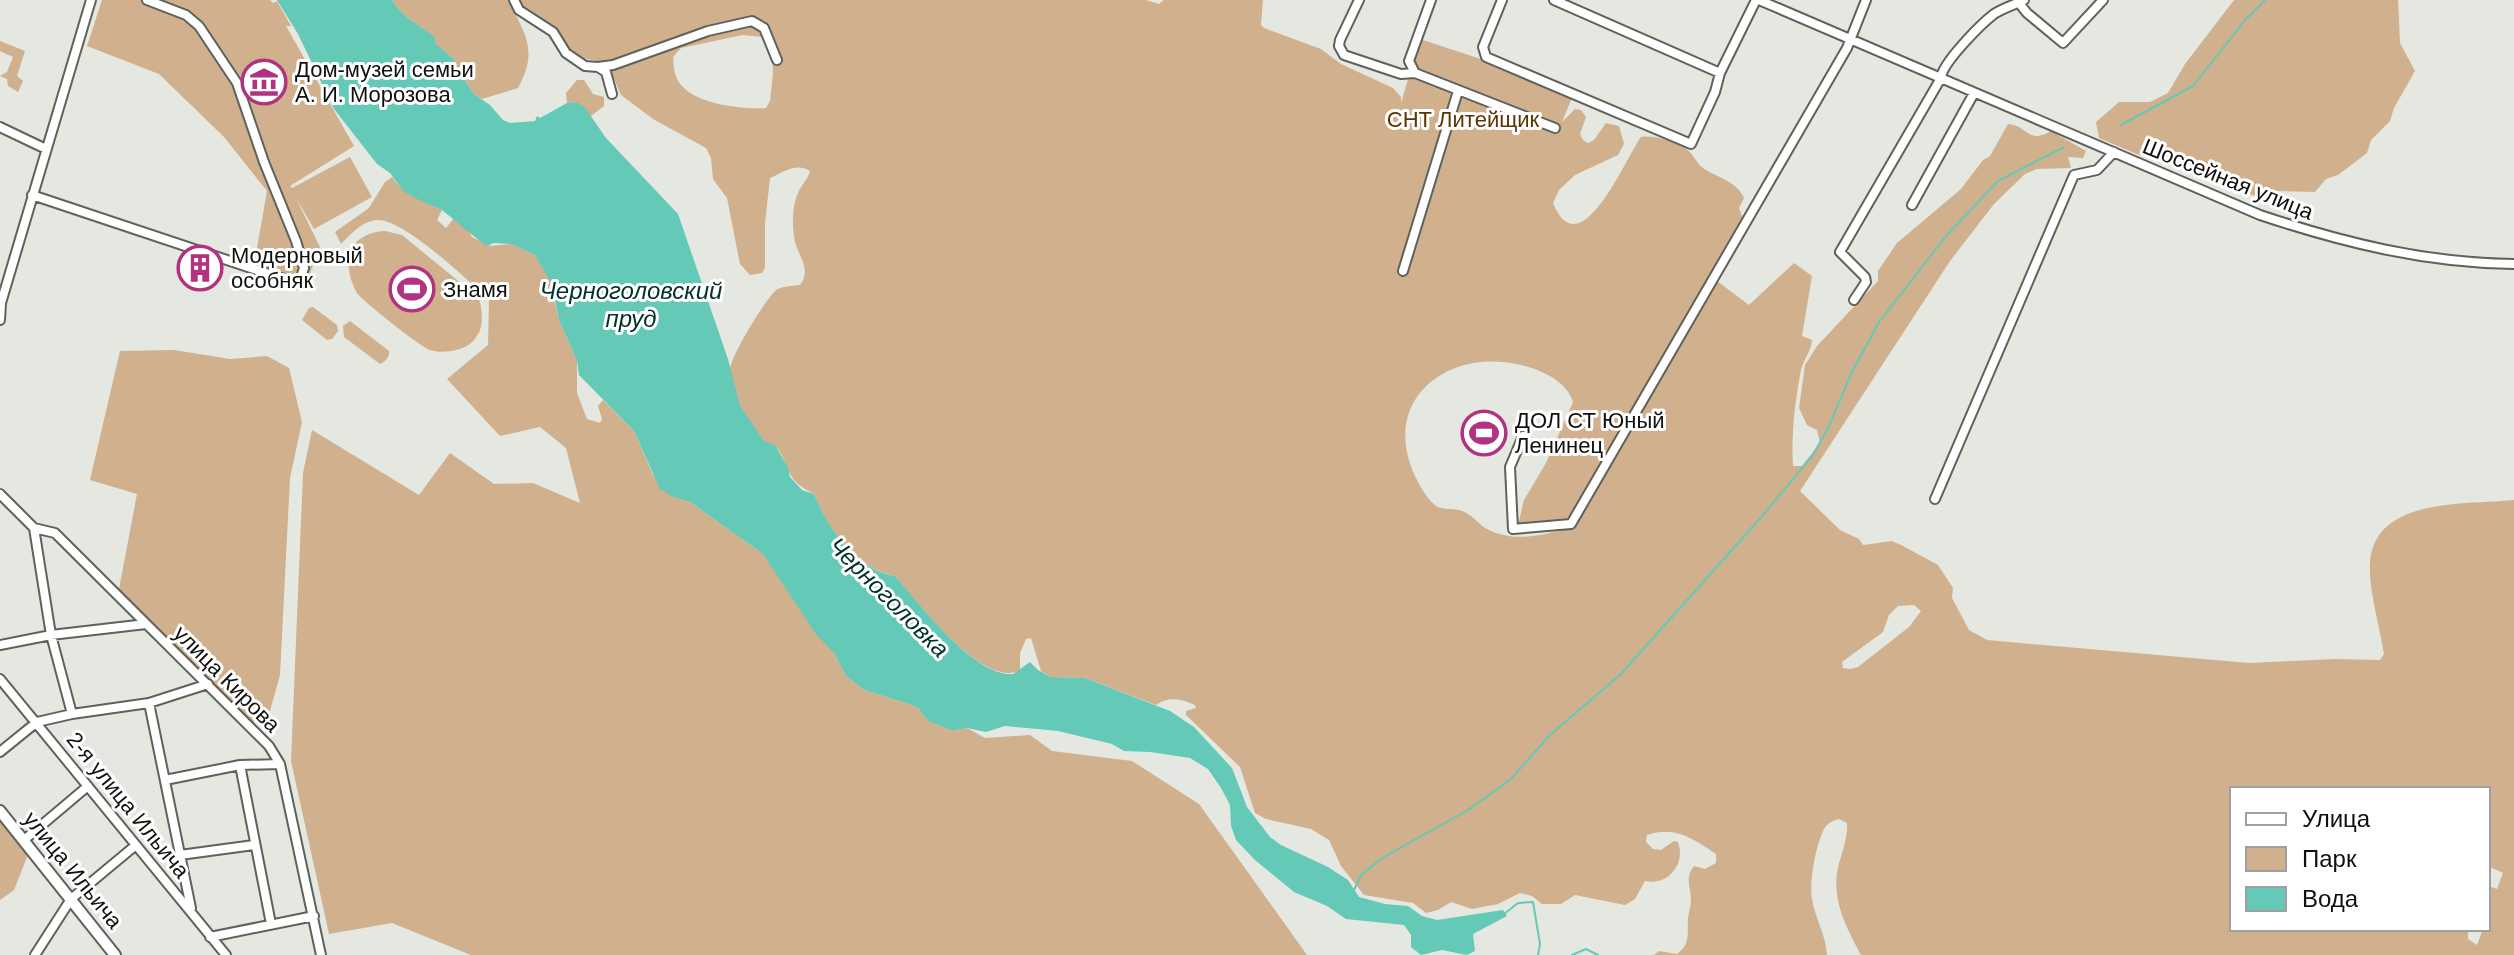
<svg xmlns="http://www.w3.org/2000/svg" width="2514" height="955" font-family="Arial,sans-serif">
	<style>
		.green { fill: #d0b08d; fill-rule: evenodd }
		.water { fill: #64c9b7 }
		.lines { fill: none; stroke-linecap: round; stroke-linejoin: round }
		.stream { stroke: #64c9b7; stroke-width: 2 }
		.minor-casing { stroke: #5f625b; stroke-width: 12 }
		.major-casing { stroke: #5f625b; stroke-width: 14 }
		.minor { stroke: #fff; stroke-width: 8 }
		.major { stroke: #fff; stroke-width: 10 }
		.labels { text-anchor: middle; dominant-baseline: central; stroke-width: 6; stroke-linejoin: round; paint-order: stroke }
		.poi-label { font-size: 22px; fill: #10110e; stroke: #fff; text-anchor: start }
		.park-label { font-size: 22px; fill: #583603; stroke: #fff }
		.street-label { font-size: 22px; fill: #10110e; stroke: #fff }
		.water-label { font-size: 24px; font-style: italic; fill: #00322b; stroke: #fff }
	</style>
	<rect width="100%" height="100%" fill="#e5e8e0"/>
	<!-- green -->
	<path class="green" d="M102,0H270L273,3L277,1L291,26H286L354,146L290,186L292,188L350,157L372,197L314,229L296,198L320,247L307,281L240,260L257,248L267,191L224,137L159,74L87,46Z
		M392,0H508C525,34 539,50 518,88L482,99L474,94L453,64L454,59L435,43V37C419,25 402,17 392,0Z
		M518,0H1146L1159,4L1164,0H1263L1261,25L1264,28L1321,49L1341,64L1393,88L1401,97V103L1420,39L1490,62L1573,95L1562,122L1575,109L1581,110L1586,117L1580,134L1583,140L1588,143L1594,140L1606,123L1619,126L1624,144L1618,155L1575,175L1559,190L1553,203C1580,270 1626,157 1641,137C1654,135 1674,141 1685,148C1693,153 1696,163 1703,168C1716,177 1737,181 1744,198L1739,208L1744,221L1569,521L1518,525L1524,500L1546,463L1573,402C1567,381 1541,370 1521,365C1448,347 1378,400 1416,478C1421,488 1428,501 1438,507C1445,510 1455,508 1462,511C1472,514 1478,524 1487,529C1516,544 1545,534 1575,527L1717,281L1749,305L1794,263L1812,276L1802,336L1812,340C1811,351 1804,359 1801,370C1795,401 1791,435 1793,466H1802L1820,443L1817,430L1807,425L1799,408L1805,365L1817,346L1878,281V271L1897,243L1961,189L1983,160L1990,156L2008,124C2028,125 2027,145 2051,131L2086,151L2083,158L2068,157L2071,168L2037,169L2025,174L1994,204L1950,261L1800,491L1840,530L1859,539L1863,545L1892,541L1903,546L1938,565L1953,588L1952,598L1969,630L1987,640L2249,663L2335,659L2380,660L2384,654C2380,628 2368,587 2370,562C2375,497 2466,505 2514,500V955H1861C1847,929 1833,903 1837,872C1840,856 1848,841 1847,823L1839,819C1833,821 1827,823 1824,829C1816,845 1809,881 1812,899C1815,918 1826,935 1827,955H1654L1659,951L1677,954C1691,944 1687,934 1688,918C1689,912 1691,905 1691,898C1690,885 1685,878 1694,866L1705,869L1716,863V854C1694,839 1675,825 1647,835L1646,842L1653,849L1661,850L1674,841L1678,842C1686,864 1668,886 1645,881L1635,899L1625,905L1575,895L1561,904H1542L1532,896L1520,893L1498,904L1472,909L1451,902L1438,910L1426,913L1413,903L1364,895L1341,866L1329,840L1311,829L1266,819L1255,813L1240,767L1186,715V711L1196,708L1195,705C1181,699 1170,696 1156,705L1085,678L1051,677L1041,671L1031,638L1026,639L1020,653V670C984,690 917,601 895,576C857,569 828,530 814,494C783,478 794,472 776,446C772,445 767,444 764,442C750,432 729,388 730,370C730,357 766,299 776,290C782,286 792,286 800,285C813,268 796,254 794,237C792,220 792,202 801,187C805,181 808,178 810,171C797,162 783,172 770,178L765,223V267L762,273L750,275L740,264L727,198L713,179L711,158L706,148L653,119L621,95L609,67L602,62L582,58L570,50L556,28L522,8ZM743,35L763,37L772,55L773,73L770,101L766,108C744,110 697,104 682,86C674,77 674,69 673,57L681,48ZM1914,605L1921,611L1909,627L1858,667L1850,669L1843,668L1842,662L1883,632L1889,615L1898,606ZM2232,789H2488V871L2490,867L2503,873L2497,889L2488,886V929H2483L2477,945L2468,939V929H2232Z
		M2234,0H2398L2400,43L2415,71L2394,108L2390,121L2371,140L2367,153L2338,175L2326,179L2315,192L2278,191L2270,203L2157,152L2139,155L2099,138L2096,122L2119,102H2150L2168,93L2185,64Z
		M0,41L25,51L17,76L23,81L18,92L8,86L7,79L0,76L7,72L13,57L0,51Z
		M577,80H584L593,94L604,97V106L591,116L575,102L567,103L566,93Z
		M392,177C404,195 423,201 442,210L437,220L446,228L454,218L468,229L472,237L491,246L511,244L535,255L549,277L559,320L577,361V393L587,419L600,423L602,419L598,406L603,400L634,431L653,475L673,497L690,502L763,554L834,653L846,676L864,690L909,704L919,709L928,721L953,731L967,728L985,738L1030,735L1052,751L1132,761L1199,804L1307,955H471L392,923L329,934L291,761L303,473L312,430L419,495L450,453L494,484L533,483L580,503L566,448L540,427L500,436L447,379L488,345L489,299C468,281 403,218 377,220C362,221 351,234 341,244L335,232L369,208L385,182Z
		M385,231L402,235L479,298C483,314 485,331 471,343C461,351 442,354 430,350C422,348 360,299 357,293C341,264 347,233 385,231Z
		M313,307L337,325L338,331L332,339L327,340L302,320L309,308Z
		M350,321L389,351C390,357 385,362 380,364L344,337L343,326Z
		M174,350L230,359L267,356L289,368L302,422L290,478L280,675L270,711L252,724L119,589L137,494L90,480L120,351Z
		M0,818L24,846L27,857L14,890L0,900Z"/>
	<!-- water -->
	<path class="water" d="M277,0H392C402,17 419,25 435,37V43L454,59V65L474,94L490,105L503,120L510,123L535,121L537,116L540,118L567,103L575,102L584,106L606,138L678,214L728,359L740,406L764,441L776,446L779,452L788,467L790,477L802,490L814,494C828,529 857,570 895,576C920,604 974,677 1013,674L1030,662L1038,670L1051,677L1085,678L1170,711L1194,727L1232,768L1247,807L1270,837L1281,845L1328,867L1348,880L1359,897L1385,904L1408,906L1422,916L1437,920L1503,910L1507,916L1473,934L1475,951L1467,955L1442,950L1421,955L1411,947V935L1404,925L1346,919L1327,906L1294,892L1255,860L1236,840L1231,826L1230,805L1221,788L1208,769L1190,758L1150,752L1124,751L1112,744L1058,731L1005,726L986,732L967,728L953,731L928,721L919,709L909,704L864,690L846,676L834,653L815,633L763,554L690,502L673,497L660,489L634,431L579,375L577,361L559,320L552,285L535,255L511,244L494,243L486,246L442,210L417,199L403,191L390,173L377,164L334,109L298,34Z"/>
	<g class="lines">
		<!-- stream -->
		<path class="stream" d="M2121,125L2193,86L2246,19L2265,0
			M1354,890L1361,875L1382,858L1468,810L1511,779L1550,735L1621,674L1763,515L1813,455L1828,428L1852,372L1879,322L1946,236L1998,181L2064,147
			M1504,914L1518,903L1533,902L1540,944L1538,955
			M1572,955L1586,949L1598,955"/>
		<!-- minor casing -->
		<g class="minor-casing">
			<path id="minor" d="M514,0L519,10L553,32L566,53L585,66L598,67L606,72L612,94
				M1359,0L1340,40L1339,46L1344,55L1401,74L1415,73L1555,128
				M1502,0L1483,47L1486,57L1691,144L1715,92L1720,73L1756,0
				M1554,0L1720,73
				M1759,0L2260,215C2344,243 2426,263 2514,264
				M2019,3L2027,13L2063,43L2103,0
				M598,67L613,65L708,31L752,21L764,28L777,60
				M1415,73L1409,61L1431,0
				M0,127L46,149
				M32,195L299,284L304,268L296,241L264,162L237,83L199,26L186,15L147,0
				M1912,205L1974,93
				M1403,271L1458,91
				M1854,300L1866,282L1865,277L1840,252L1941,78C1942,63 1981,24 1994,14C2003,8 2014,5 2024,0
				M0,320L1,303L91,0
				M1523,436L1510,467L1513,529L1571,524L1847,48L1866,0
				M0,494L34,528L51,635L72,714
				M1935,499L2074,175L2097,170L2114,152
				M34,528L55,533L269,746L280,764L321,955
				M0,645L51,635L146,624
				M0,679L226,955
				M149,703L191,908
				M0,752L37,722L72,714L149,703L208,684
				M240,765L271,924
				M165,780L240,765L280,764
				M24,840L88,786
				M180,855L254,845
				M210,937L314,916
				M35,955L71,899L136,845"/>
		</g>
		<!-- major casing -->
		<g class="major-casing">
			<path id="major" d="M0,811L115,955"/>
		</g>
		<!-- minor -->
		<use href="#minor" class="minor"/>
		<!-- major -->
		<use href="#major" class="major"/>
	</g>
	<!-- icons -->
	<defs>
		<g id="museum-ring" transform="scale(2.3)"><circle r="9.5" fill="#fff" stroke="#b03280" stroke-width="1.5"/><path d="M0-6L6-3V-2H-6V-3ZM-5-1h2V3h-2ZM-1-1h2V3h-2ZM3-1h2V3H3ZM-6 4H6V6H-6Z" fill="#b03280"/></g>
		<g id="building-ring" transform="scale(2.3)"><circle r="9.5" fill="#fff" stroke="#b03280" stroke-width="1.5"/><path d="M-4-6H4V6H1V3H-1V6H-4ZM-2.5-4.3h1.7v1.8h-1.7ZM.8-4.3h1.7v1.8H.8ZM-2.5-1h1.7V.8h-1.7ZM.8-1h1.7V.8H.8Z" fill="#b03280"/></g>
		<g id="stadium-ring" transform="scale(2.3)"><circle r="9.5" fill="#fff" stroke="#b03280" stroke-width="1.5"/><path d="M0-5a6.5 5 0 1 0 0 10a6.5 5 0 1 0 0-10ZM-3.5-1.8h7v3.6h-7Z" fill="#b03280"/></g>
	</defs>
	<g fill-rule="evenodd">
		<use href="#museum-ring" x="264" y="82"/>
		<use href="#building-ring" x="200" y="268"/>
		<use href="#stadium-ring" x="412" y="289"/>
		<use href="#stadium-ring" x="1484" y="433"/>
	</g>
	<g class="labels">
		<!-- poi labels -->
		<g class="poi-label">
			<text x="295" y="69">Дом-музей семьи<tspan x="295" dy="25">А. И. Морозова</tspan></text>
			<text x="231" y="255">Модерновый<tspan x="231" dy="25">особняк</tspan></text>
			<text x="443" y="289">Знамя</text>
			<text x="1515" y="420">ДОЛ СТ Юный<tspan x="1515" dy="25">Ленинец</tspan></text>
		</g>
		<!-- park labels -->
		<g class="park-label">
			<text x="1463" y="119">СНТ Литейщик</text>
		</g>
		<!-- street labels -->
		<g class="street-label">
			<text transform="translate(2228 179) rotate(22)">Шоссейная улица</text>
			<text transform="translate(227 679) rotate(45)">улица Кирова</text>
			<text transform="translate(128 805) rotate(51)">2-я улица Ильича</text>
			<text transform="translate(73 870) rotate(51)">улица Ильича</text>
		</g>
		<!-- water labels -->
		<g class="water-label">
			<text x="631" y="290">Черноголовский<tspan x="631" dy="28">пруд</tspan></text>
			<text transform="translate(889 597) rotate(45)">Черноголовка</text>
		</g>
	</g>
	<!-- legend -->
	<rect x="2230" y="787" width="260" height="144" fill="#ffffff" stroke="#9fa09f" stroke-width="2"/>
	<rect x="2246" y="813" width="40" height="12" fill="#ffffff" stroke="#9fa09f" stroke-width="2"/>
	<text x="2302" y="827" font-size="24" fill="#10110e">Улица</text>
	<rect x="2246" y="847" width="40" height="24" fill="#d0b08d" stroke="#9fa09f" stroke-width="2"/>
	<text x="2302" y="867" font-size="24" fill="#10110e">Парк</text>
	<rect x="2246" y="887" width="40" height="24" fill="#64c9b7" stroke="#9fa09f" stroke-width="2"/>
	<text x="2302" y="907" font-size="24" fill="#10110e">Вода</text>
</svg>
